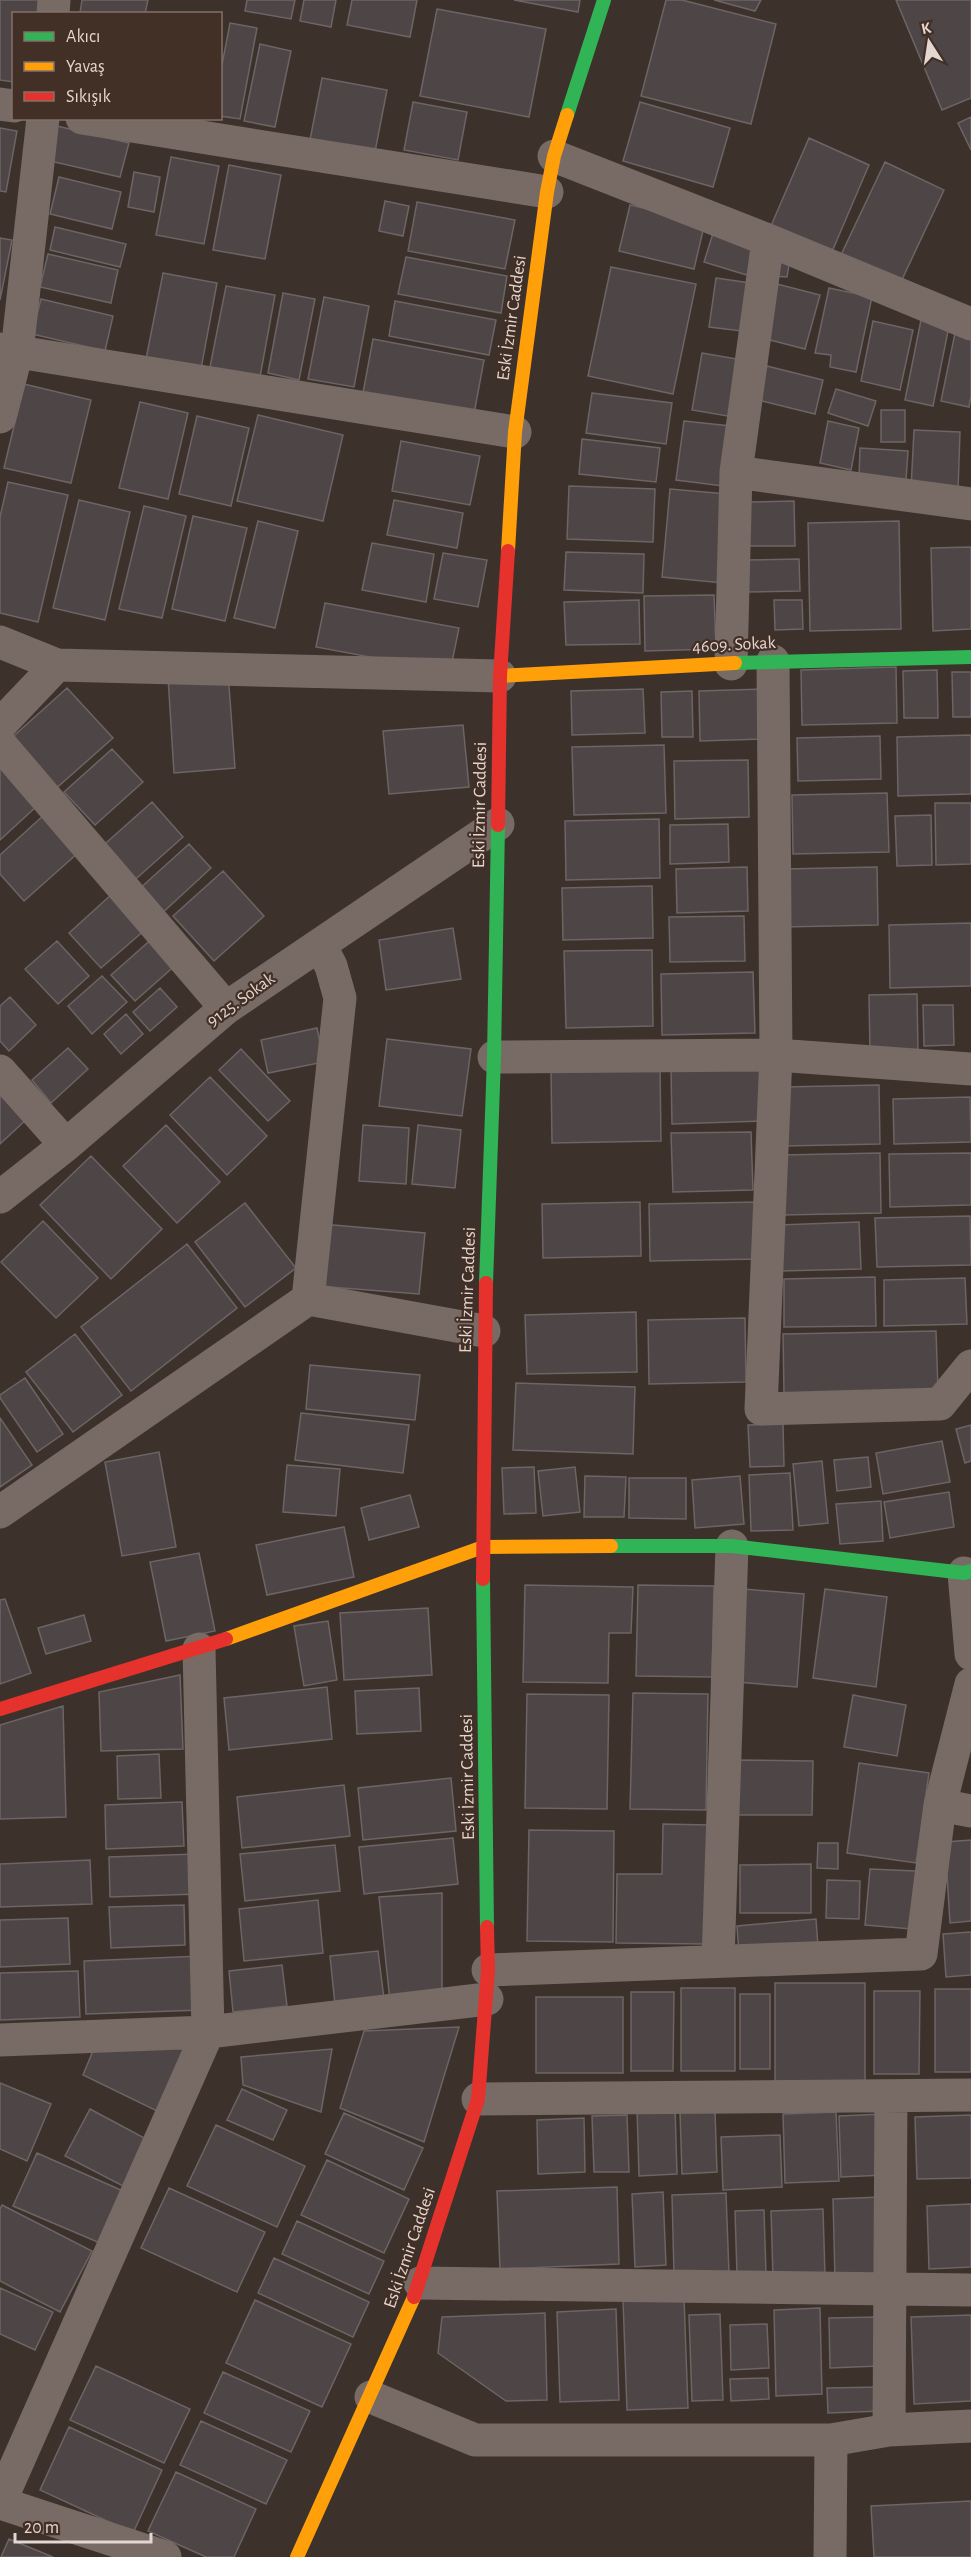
<svg xmlns="http://www.w3.org/2000/svg" width="971" height="2557" font-family="'Alegreya Sans',sans-serif">
	<style>
		.building { fill: #4e4646; stroke: #6c6465; stroke-width: 1.5 }
		.lines { fill: none; stroke-linecap: round; stroke-linejoin: round }
		.street { stroke: #786a64; stroke-width: 33 }
		.fast { stroke: #30b455; stroke-width: 14 }
		.slow { stroke: #ff9f0a; stroke-width: 14 }
		.jam { stroke: #e5322d; stroke-width: 14 }
		.labels { text-anchor: middle; dominant-baseline: central; stroke-width: 4.5; stroke-linejoin: round; paint-order: stroke }
		.street-label { font-size: 18px; fill: #e4d6d0; stroke: #422f25 }
	</style>
	<rect width="100%" height="100%" fill="#3c312b"/>
	<!-- building -->
	<path class="building" d="M0,0H50L47,14H14V82L0,80Z
		M82,0H148L145,14L80,13Z
		M247,0H295L291,19L245,11Z
		M304,0H336L331,27L300,21Z
		M352,0H417L410,37L347,25Z
		M514,0H580L578,12Z
		M666,0H682L776,24L751,124L641,96Z
		M714,0H761L755,11Z
		M896,0H971V98L942,110Z
		M437,9L546,29L529,117L420,96Z
		M230,23L257,28L240,119L220,116V75Z
		M260,44L291,51L275,127L244,121Z
		M322,78L387,90L374,157L309,145Z
		M413,102L467,112L458,160L404,150Z
		M640,102L730,128L713,187L623,161Z
		M971,117V150L958,123Z
		M57,126L129,143L120,177L50,161Z
		M0,128L17,131L6,192L0,191Z
		M809,138L869,165L831,254L770,228Z
		M171,157L219,166L204,244L156,235Z
		M885,162L944,190L899,286L839,259Z
		M229,165L281,175L265,259L213,250Z
		M134,172L160,177L154,212L128,207Z
		M59,177L121,192L112,229L50,214Z
		M385,201L409,206L403,236L379,231Z
		M417,202L515,220L505,269L408,251Z
		M630,205L705,222L694,269L619,251Z
		M55,227L126,244L120,267L50,250Z
		M714,230L760,244L750,276L704,262Z
		M0,238L12,240L0,300Z
		M774,250L791,253L787,277L771,276Z
		M48,254L118,270L111,303L40,287Z
		M406,257L507,276L501,313L398,294Z
		M611,267L696,284L673,394L588,376Z
		M163,273L217,283L201,369L146,359Z
		M716,278L757,284L750,332L709,327Z
		M777,284L820,295L805,349L762,338Z
		M226,286L275,295L260,377L210,367Z
		M829,288L872,297L856,372L830,367L831,355L815,353Z
		M283,293L315,299L299,380L268,373Z
		M324,297L369,306L354,387L308,379Z
		M41,299L113,316L105,351L32,334Z
		M395,301L496,320L489,355L389,336Z
		M921,320L949,326L933,406L905,400Z
		M873,321L913,330L900,390L861,381Z
		M955,333L971,336V396L969,407L941,401Z
		M373,339L484,360L474,414L363,393Z
		M702,353L743,360L733,417L692,410Z
		M767,366L823,380L815,414L758,400Z
		M24,384L91,400L71,483L4,468Z
		M836,389L876,401L868,426L828,413Z
		M592,393L672,403L666,444L586,433Z
		M140,402L188,413L168,499L119,488Z
		M881,410H905V442H881Z
		M258,415L343,435L323,521L237,501Z
		M197,416L249,428L231,506L179,494Z
		M684,421L731,426L723,486L676,480Z
		M828,421L859,428L851,470L820,463Z
		M914,430L960,432L958,491L911,489Z
		M582,439L660,448L656,482L579,474Z
		M401,441L480,456L470,505L392,491Z
		M860,448L908,451L906,481L859,478Z
		M8,482L68,495L38,622L0,613V517Z
		M569,486L655,489L653,542L567,539Z
		M670,489L727,494L723,583L662,577Z
		M79,500L130,512L105,620L53,608Z
		M394,500L463,513L457,548L387,535Z
		M794,501L795,546H749L748,502Z
		M144,506L186,516L162,618L119,609Z
		M193,516L247,528L225,621L172,609Z
		M258,521L298,531L275,628L234,618Z
		M899,521L901,629L810,631L808,523Z
		M372,543L434,554L426,602L362,590Z
		M971,547V629L933,631L931,548Z
		M566,552L644,554L643,593L564,590Z
		M443,553L487,560L478,607L434,599Z
		M799,559L800,591L747,592V560Z
		M714,595L716,649L645,651L644,596Z
		M639,600L640,644L566,645L564,602Z
		M774,600H802L803,629L775,630Z
		M325,603L459,628L450,672L316,647Z
		M896,667L897,723L802,725L801,670Z
		M937,670L938,718H904L903,671Z
		M228,672L235,768L174,773L168,677Z
		M952,672H971V717H953Z
		M67,688L113,738L52,792L7,742Z
		M643,689L645,733L572,735L571,691Z
		M766,689L767,739L700,741L699,691Z
		M692,691L693,737H662L661,692Z
		M463,725L469,787L389,794L383,731Z
		M971,735V794L898,796L897,737Z
		M880,736L881,779L798,781L797,738Z
		M664,745L666,813L574,815L572,747Z
		M112,749L143,782L95,825L64,792Z
		M748,760L749,817L675,819L674,761Z
		M0,766L37,806L0,840Z
		M887,793L889,852L793,854L792,795Z
		M152,802L183,837L129,885L98,850Z
		M935,803H971V864L936,865Z
		M45,814L79,852L24,901L0,874V855Z
		M931,815L932,865L897,866L895,816Z
		M659,819L660,878L566,880L565,821Z
		M728,824L729,862L670,864V825Z
		M189,844L211,868L159,916L137,891Z
		M747,867L748,911L677,913L676,869Z
		M877,867L878,925L784,927V869Z
		M223,871L264,916L214,961L173,916Z
		M652,886L653,938L563,940L562,888Z
		M113,893L146,929L101,968L69,933Z
		M744,916L745,961L670,962L669,917Z
		M971,923V986L890,988L889,925Z
		M453,928L461,979L386,990L379,940Z
		M154,937L178,963L135,1001L111,975Z
		M57,941L89,976L58,1004L25,969Z
		M652,950L653,1026L566,1028L564,951Z
		M753,972L755,1033L662,1035L661,974Z
		M102,976L127,1002L92,1034L68,1006Z
		M160,988L177,1007L150,1031L133,1012Z
		M917,994L918,1051L870,1052L869,995Z
		M10,997L36,1025L9,1051L0,1041V1006Z
		M923,1005H953L954,1045L924,1046Z
		M126,1014L143,1034L121,1054L104,1034Z
		M317,1028L324,1062L268,1073L261,1040Z
		M387,1039L471,1049L462,1116L379,1106Z
		M68,1048L88,1069L51,1103L32,1080Z
		M241,1049L290,1101L268,1121L219,1070Z
		M660,1067L661,1141L552,1143L551,1069Z
		M762,1067L763,1121L672,1124L671,1069Z
		M210,1077L267,1136L227,1175L170,1115Z
		M879,1085L880,1144L785,1146L783,1087Z
		M0,1087L29,1117L0,1144Z
		M970,1097L971,1142L894,1144L893,1099Z
		M166,1125L220,1182L177,1223L123,1166Z
		M363,1125L409,1128L406,1184L359,1181Z
		M418,1125L461,1130L455,1188L412,1184Z
		M751,1132L753,1190L673,1192L671,1133Z
		M880,1153L881,1213L783,1215L782,1155Z
		M971,1153V1205L890,1207L889,1154Z
		M91,1156L162,1229L111,1279L40,1205Z
		M640,1202L641,1256L543,1258L542,1204Z
		M758,1202L759,1259L650,1261L649,1204Z
		M245,1203L296,1268L245,1307L195,1242Z
		M970,1216L971,1265L877,1267L875,1218Z
		M43,1221L98,1278L56,1318L1,1262Z
		M859,1222L861,1269L780,1271L779,1225Z
		M322,1224L425,1233L419,1294L317,1286Z
		M187,1244L237,1308L131,1391L81,1327Z
		M875,1277L876,1326L784,1327V1279Z
		M965,1278L967,1324L884,1326V1280Z
		M636,1312L637,1372L527,1374L525,1315Z
		M745,1318L746,1382L649,1384L648,1320Z
		M936,1331L938,1390L784,1394L783,1334Z
		M75,1334L122,1395L73,1432L26,1372Z
		M310,1365L420,1375L415,1420L306,1409Z
		M25,1378L63,1434L37,1452L0,1398V1395Z
		M516,1383L635,1387L633,1454L513,1450Z
		M301,1413L409,1425L403,1473L295,1460Z
		M0,1418L32,1465L0,1487Z
		M783,1424L784,1466L750,1467L748,1425Z
		M971,1425V1461L965,1463L956,1429Z
		M942,1441L950,1482L883,1494L876,1453Z
		M159,1452L176,1547L122,1556L105,1462Z
		M868,1457L871,1487L837,1491L834,1460Z
		M822,1461L828,1523L799,1526L793,1464Z
		M287,1465L340,1469L336,1516L283,1512Z
		M534,1467L536,1513L504,1514L502,1468Z
		M575,1467L580,1512L543,1516L538,1471Z
		M790,1473L793,1530L751,1531L749,1475Z
		M585,1476L626,1477L624,1517H584Z
		M740,1476L744,1524L695,1528L692,1480Z
		M629,1478H686V1519L629,1518Z
		M949,1492L954,1527L890,1538L884,1502Z
		M410,1495L419,1527L369,1540L361,1508Z
		M881,1501L883,1541L840,1544L836,1504Z
		M344,1527L354,1577L267,1595L256,1545Z
		M199,1553L215,1631L166,1641L150,1562Z
		M525,1585L633,1587L631,1633H609L608,1683L523,1682Z
		M638,1585L714,1586L712,1677L636,1676Z
		M744,1589L804,1594L797,1687L736,1682Z
		M825,1589L887,1597L876,1687L813,1678Z
		M5,1599L31,1673L0,1684V1600Z
		M428,1608L432,1675L344,1680L340,1613Z
		M84,1615L91,1641L46,1654L38,1628Z
		M328,1621L337,1680L304,1686L294,1626Z
		M180,1675L183,1749L101,1751L99,1692Z
		M327,1687L332,1739L229,1750L224,1698Z
		M419,1688L421,1731L357,1734L355,1691Z
		M633,1693L708,1694L706,1810L630,1809Z
		M527,1694L609,1695L607,1809L525,1808Z
		M853,1695L906,1705L897,1756L844,1747Z
		M63,1706L66,1817L0,1819V1725Z
		M159,1754L161,1798L118,1799L117,1756Z
		M736,1760L813,1761L812,1815H735Z
		M859,1763L929,1773L916,1863L847,1853Z
		M451,1778L456,1831L363,1840L358,1788Z
		M344,1785L350,1836L242,1848L237,1797Z
		M182,1802L184,1846L106,1849L105,1805Z
		M663,1824L709,1825L707,1944L616,1943L617,1874H662Z
		M529,1830L614,1831L613,1942L527,1941Z
		M453,1838L458,1884L364,1894L359,1847Z
		M971,1840V1921L950,1923L945,1842Z
		M818,1843H838V1869L817,1868Z
		M335,1845L340,1891L245,1901L240,1854Z
		M197,1854L198,1894L110,1897L109,1857Z
		M90,1860L92,1904L0,1907V1864Z
		M811,1864V1913H740V1865Z
		M870,1869L916,1871L912,1929L865,1925Z
		M827,1880L860,1881L859,1919L826,1918Z
		M442,1893V1995L390,2001L379,1897Z
		M318,1900L323,1953L244,1961L239,1909Z
		M184,1905L185,1945L111,1948L109,1907Z
		M68,1918L70,1964L0,1967V1920Z
		M816,1919L818,1946L739,1954L737,1926Z
		M971,1932V1975L946,1977L943,1934Z
		M378,1951L384,1999L335,2005L330,1956Z
		M201,1956L203,2010L86,2014L84,1961Z
		M282,1965L287,2006L233,2012L229,1971Z
		M78,1971L80,2017L0,2020V1973Z
		M775,1983H865V2082L775,2081Z
		M681,1988H735V2071H681Z
		M935,1989H971V2072H935Z
		M874,1991H920L919,2074H874Z
		M631,1992H674L673,2071H631Z
		M740,1994H770V2069H740Z
		M536,1997H623V2073H536Z
		M459,2027L424,2142L340,2108L364,2031Z
		M186,2045L157,2111L83,2075L95,2046Z
		M332,2049L321,2112L243,2085L241,2057Z
		M0,2083L51,2104L27,2161L0,2149Z
		M242,2089L287,2110L273,2140L227,2120Z
		M675,2106L677,2174L639,2176L637,2108Z
		M90,2109L150,2141L125,2187L65,2156Z
		M715,2110L717,2172L682,2174L680,2112Z
		M836,2112L839,2181L785,2183L783,2114Z
		M344,2113L423,2148L404,2190L325,2154Z
		M883,2114L885,2175L841,2177L839,2116Z
		M627,2115L629,2172H594L592,2116Z
		M971,2115V2178L917,2179L915,2117Z
		M584,2118L585,2172L538,2174L537,2120Z
		M216,2125L305,2166L277,2227L187,2186Z
		M780,2135L782,2187L723,2190L721,2137Z
		M37,2153L123,2191L100,2243L13,2206Z
		M327,2160L409,2199L384,2253L301,2215Z
		M617,2187L619,2264L500,2269L497,2191Z
		M169,2188L265,2232L237,2292L141,2248Z
		M663,2192L666,2265L635,2267L632,2194Z
		M726,2193L729,2274L674,2275L672,2195Z
		M881,2197L884,2279L835,2280L833,2199Z
		M971,2204V2267L929,2269L927,2206Z
		M2,2205L92,2251L60,2312L0,2281V2209Z
		M823,2209L825,2276L773,2277L771,2211Z
		M764,2210L766,2274L737,2275L735,2211Z
		M297,2221L384,2261L369,2294L282,2254Z
		M274,2258L369,2302L353,2337L258,2293Z
		M0,2288L53,2312L35,2350L0,2334Z
		M684,2298L688,2408L627,2410L623,2300Z
		M255,2300L351,2344L322,2407L226,2363Z
		M820,2308L822,2394L776,2396L774,2310Z
		M616,2309L619,2400L560,2402L557,2312Z
		M545,2313L547,2400L506,2401L438,2353L442,2317Z
		M720,2314L723,2400L692,2401L689,2315Z
		M971,2315V2401L914,2404L911,2317Z
		M877,2317L879,2366L830,2368L829,2318Z
		M767,2324L769,2368L731,2370L730,2325Z
		M96,2366L190,2409L164,2463L70,2420Z
		M223,2372L310,2411L291,2452L204,2413Z
		M768,2378L769,2399L731,2401L730,2379Z
		M881,2387L882,2411L828,2413L827,2388Z
		M201,2421L287,2460L266,2504L180,2465Z
		M69,2427L162,2470L133,2533L40,2490Z
		M176,2472L256,2509L234,2557H206L148,2531Z
		M971,2501V2557H874L871,2506Z
		M9,2539L53,2557H1Z"/>
	<g class="lines">
		<!-- street -->
		<path class="street" d="M53,14L54,0
			M0,104L14,106
			M82,118L547,192
			M554,156L768,240L971,324
			M0,349L515,432
			M0,417L17,352L43,118
			M736,472L971,504
			M0,642L57,665L500,676
			M773,661L776,1055L761,1409L940,1404L971,1366
			M731,664L736,472L768,240
			M0,725L57,665
			M0,744L226,1008
			M494,1057L776,1055L971,1069
			M0,1071L66,1145
			M0,1197L66,1145L226,1008L498,824
			M308,1299L340,998L331,966L320,945
			M0,1512L308,1299L484,1331
			M964,1573L971,1654
			M940,1805L971,1811
			M718,1961L732,1546
			M488,1970L921,1954L940,1805L971,1684
			M0,2040L208,2032L487,1999
			M478,2099L971,2095
			M420,2283L971,2290
			M371,2397L475,2440H831L889,2430L971,2426
			M889,2430L891,2096
			M0,2502L208,2032L199,1649
			M0,2503L165,2557
			M830,2557L831,2440"/>
		<!-- fast -->
		<path class="fast" d="M567,115L604,0
			M735,663L971,657
			M486,1283L494,1057L498,825
			M611,1546H732L964,1573L971,1571
			M483,1579L487,1927"/>
		<!-- slow -->
		<path class="slow" d="M508,551L515,432L547,192L554,156L567,115
			M500,676L735,663
			M226,1639L483,1547L611,1546
			M297,2557L414,2297"/>
		<!-- jam -->
		<path class="jam" d="M498,825L500,676L508,551
			M483,1579L486,1283
			M0,1709L226,1639
			M414,2297L478,2099L488,1970L487,1927"/>
	</g>
	<g class="labels">
		<!-- street labels -->
		<g class="street-label">
			<text transform="translate(512 318) rotate(-82)">Eski İzmir Caddesi</text>
			<text transform="translate(734 645) rotate(-3)">4609. Sokak</text>
			<text transform="translate(480 805) rotate(-89)">Eski İzmir Caddesi</text>
			<text transform="translate(241 1000) rotate(-36)">9125. Sokak</text>
			<text transform="translate(468 1290) rotate(-88)">Eski İzmir Caddesi</text>
			<text transform="translate(468 1777) rotate(-91)">Eski İzmir Caddesi</text>
			<text transform="translate(410 2248) rotate(-71)">Eski İzmir Caddesi</text>
		</g>
	</g>
	<!-- legend -->
	<rect x="12" y="12" width="210" height="108" fill="#422f25" stroke="#837269" stroke-width="1.5"/>
	<rect x="24" y="32" width="30" height="9" fill="#30b455" stroke="#837269" stroke-width="1.5"/>
	<text x="66" y="42" font-size="18" fill="#e4d6d0">Akıcı</text>
	<rect x="24" y="62" width="30" height="9" fill="#ff9f0a" stroke="#837269" stroke-width="1.5"/>
	<text x="66" y="72" font-size="18" fill="#e4d6d0">Yavaş</text>
	<rect x="24" y="92" width="30" height="9" fill="#e5322d" stroke="#837269" stroke-width="1.5"/>
	<text x="66" y="102" font-size="18" fill="#e4d6d0">Sıkışık</text>
	<!-- north arrow -->
	<g transform="translate(929 42) rotate(348)" stroke="#422f25" stroke-width="4.5" paint-order="stroke">
	<path d="M0-4.5L10 22L0 15L-10 22Z" fill="#e4d6d0"/>
	<text y="-9" font-size="16" font-weight="bold" text-anchor="middle" fill="#e4d6d0">K</text>
	</g>
	<!-- scale -->
	<path d="M15 2533v9h136v-9" fill="none" stroke="#e4d6d0" stroke-width="3"/>
	<text x="24" y="2533" font-size="18" fill="#e4d6d0" stroke="#422f25" stroke-width="4.5" paint-order="stroke">20 m</text>
</svg>
